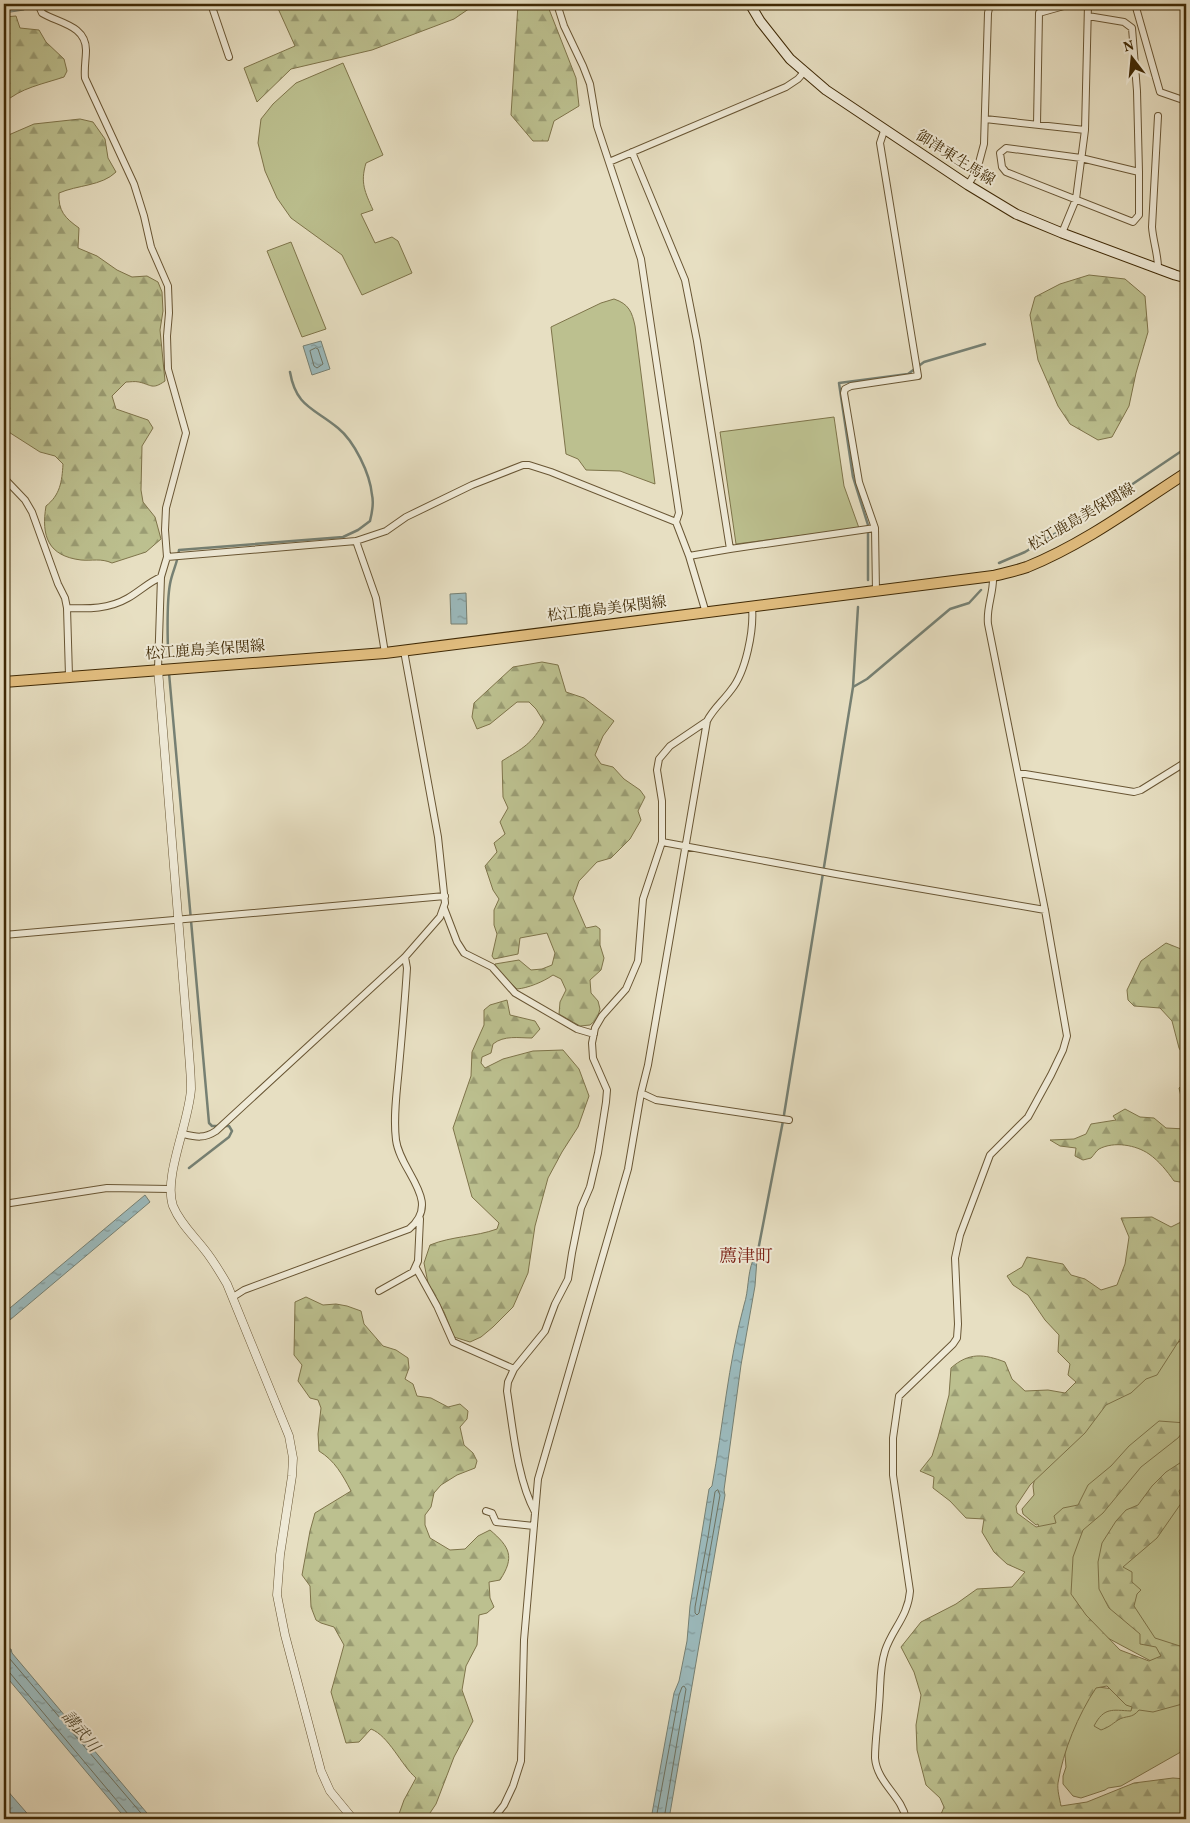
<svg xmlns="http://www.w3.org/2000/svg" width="1190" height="1823" font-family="Vollkorn,'Noto Serif JP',serif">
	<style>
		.green { fill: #bcc08f; stroke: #7e744a }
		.forest { fill: url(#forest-firs); stroke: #7e744a }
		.water { fill: url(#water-ripples); stroke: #768073 }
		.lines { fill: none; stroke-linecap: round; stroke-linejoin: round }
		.shore { stroke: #6d7261; stroke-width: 1 }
		.stream { stroke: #768073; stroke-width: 2.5 }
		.minor-casing { stroke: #695634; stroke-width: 8 }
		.tertiary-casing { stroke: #695634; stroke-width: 9 }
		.secondary-casing { stroke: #3f2905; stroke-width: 11 }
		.primary-casing { stroke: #3f2905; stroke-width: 12 }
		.minor { stroke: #efead7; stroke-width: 6 }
		.tertiary { stroke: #efead7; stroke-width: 8 }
		.secondary { stroke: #efead7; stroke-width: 9 }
		.primary { stroke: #e4c081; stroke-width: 10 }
		.labels { text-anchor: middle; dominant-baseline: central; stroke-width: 4; stroke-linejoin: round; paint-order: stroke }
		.street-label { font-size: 15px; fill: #3f2905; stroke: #efead7 }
		.water-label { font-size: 16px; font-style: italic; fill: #564d33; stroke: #efead7 }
		.quarter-label { font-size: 18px; fill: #7a1f14; stroke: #efead7 }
	</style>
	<defs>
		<pattern id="forest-firs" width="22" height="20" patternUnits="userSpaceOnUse" patternTransform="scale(1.25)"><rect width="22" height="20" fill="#bcc08f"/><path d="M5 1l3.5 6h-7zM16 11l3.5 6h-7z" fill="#9a9c73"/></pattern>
		<pattern id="water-ripples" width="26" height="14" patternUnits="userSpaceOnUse" patternTransform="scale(1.25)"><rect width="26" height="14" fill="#9bbabd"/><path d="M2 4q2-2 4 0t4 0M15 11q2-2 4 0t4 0" fill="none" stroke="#809798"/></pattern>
	</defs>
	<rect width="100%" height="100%" fill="#e7dfc2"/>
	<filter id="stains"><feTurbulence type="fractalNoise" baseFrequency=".004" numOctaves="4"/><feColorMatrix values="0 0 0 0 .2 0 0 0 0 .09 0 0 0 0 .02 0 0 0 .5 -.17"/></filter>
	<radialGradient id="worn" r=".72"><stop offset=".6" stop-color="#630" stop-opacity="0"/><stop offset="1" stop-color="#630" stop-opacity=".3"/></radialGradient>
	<!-- green -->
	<path class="green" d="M343,63L383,155L366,163C360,183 365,192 373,210L361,214L375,243L392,237L398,241L412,273L362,295L342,255L291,218L277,198L265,171L258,143L261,119L273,104L296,83Z
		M291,242L326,329L302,337L267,251Z
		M614,299C629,304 632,312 635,326L655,484L620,471L586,470L578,459L566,454L551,327L601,303Z
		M834,417L844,486L859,528L736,544L720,432Z
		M1186,1270V1669L1177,1675L1059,1612L1038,1524L1036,1525L1023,1514L1022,1509L1034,1495L1033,1486L1040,1457L1096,1405L1184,1338L1159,1328Z
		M1186,1682V1749L1121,1786L1108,1788L1105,1790L1081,1798L1073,1796L1063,1784V1776L1066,1767L1063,1731L1090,1686L1154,1694Z"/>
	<!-- forest -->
	<path class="forest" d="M276,4H476L454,19L372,50L291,69L257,102L244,68L295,46Z
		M518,4H547L576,78L579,106L554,121L548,141H533L511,115Z
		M16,16L20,28L39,30L46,42L64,59L67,71L64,77C43,84 20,88 4,103V17Z
		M80,119L93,122L105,139L108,158L116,172C102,186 77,185 59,193C58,211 65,218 79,228L78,248L97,256L117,270L132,277L147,276L158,282L162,292L163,311L160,330L165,381C152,390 152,385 139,382C135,381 130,382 126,382L112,396L116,409L148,420L153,428L142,446L141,490L143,502L155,517L161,539L146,552L112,563C101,558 92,561 81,560C48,556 41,536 46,506C60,495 62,482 63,464L55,456L40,452L4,429V137L34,124Z
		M1089,275L1125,279L1145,296L1148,332L1136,373L1129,406L1112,437L1098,440L1070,424L1058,406L1038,360L1030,315L1035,297L1060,284Z
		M542,662L558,665L566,692L584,698L614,721L603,736L595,755L601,764L613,767L624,779L640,790L645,797L638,811L641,820L630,839L611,858L597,862L579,881L573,898L586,928L596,926L600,929V945L604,958L601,970L590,980L591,993L598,1001L600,1009L597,1019L590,1025L580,1026L559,1014L560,1002L566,990L561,979L553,975C543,982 528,988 517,989L495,967V964L519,960L531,970L542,969L552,965L555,953L547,933L520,938L518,954L494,959L492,956L497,934L494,925V910L499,899L493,890L485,866L497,852L494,843L505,834L500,822L508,808L503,797L502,761C523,748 532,744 544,722L536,709L529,702H517L490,724L477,729L472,717L474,703L513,667Z
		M1166,943L1186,951V1060L1179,1048L1172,1021L1160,1008L1134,1006L1128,1000L1127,990L1141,961Z
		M507,1000L510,1015L535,1021L540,1029L532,1038C519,1038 504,1035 493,1044L491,1053L482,1057L481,1063L485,1068L503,1059L533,1051L563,1050L579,1069L589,1096L578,1127L562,1152L548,1178L535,1226L528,1273L513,1307L493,1327L481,1337L470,1342L454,1337L444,1312L428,1283L424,1263L430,1245C452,1236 475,1237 497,1229L499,1223L472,1197L453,1128L471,1076L472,1052L484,1025V1010L490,1005Z
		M1186,1082V1117L1179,1088Z
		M1125,1109L1140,1117L1154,1118L1166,1128L1186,1129V1183L1174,1181C1167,1171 1159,1161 1149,1154C1136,1145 1114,1141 1099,1149C1096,1151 1094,1155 1091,1158L1083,1160L1075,1156L1076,1148L1060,1146L1050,1140L1074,1139L1086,1134L1091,1124L1116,1120L1113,1116Z
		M1152,1217L1171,1227L1181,1222H1186V1335L1182,1336L1157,1375L1146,1379L1131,1393L1106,1405L1085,1433L1030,1485L1016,1506L1017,1513L1036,1527L1056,1523L1054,1516L1063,1508L1078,1505L1088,1485L1111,1466L1129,1446L1159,1421L1186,1423V1428L1178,1438L1141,1467L1103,1513L1083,1530L1073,1557L1071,1594L1086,1615L1120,1650L1149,1661L1161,1656L1156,1647L1140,1644V1634L1109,1608L1099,1589L1098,1562L1102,1543L1116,1521L1126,1510L1138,1505L1152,1486L1166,1472L1186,1459V1482L1179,1491L1182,1502L1157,1538L1123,1567L1132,1572V1582L1141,1590L1137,1594L1134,1606L1155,1638L1183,1647L1186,1642V1703L1153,1712L1139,1710C1132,1719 1126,1715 1118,1720C1111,1725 1109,1727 1101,1730L1094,1726C1104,1707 1112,1710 1131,1711L1132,1707L1126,1705L1107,1686L1096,1688C1078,1715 1063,1751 1058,1783C1057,1790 1060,1800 1061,1806L1087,1802L1134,1783L1173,1778L1186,1779V1819H939L944,1807L940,1798L926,1785L917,1750L916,1725L921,1695L914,1672L901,1647L921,1622L956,1604L977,1589L1012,1587L1025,1572L1007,1564L994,1552L982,1532L984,1519L966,1518L950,1501L933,1488L934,1477L920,1471L932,1456L938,1437L949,1395L951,1368C969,1352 984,1354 1005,1362L1012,1379L1025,1391L1048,1390L1065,1393L1076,1382L1068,1375L1070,1364L1058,1352L1059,1335L1045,1320L1028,1295L1013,1285L1007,1276L1022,1267L1027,1257L1063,1264L1071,1275L1085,1279L1101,1290L1117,1285L1125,1264L1129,1237L1121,1218Z
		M306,1297L323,1305L336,1304L347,1306L361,1311L364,1324L383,1346L396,1350L408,1358L409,1368L405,1379L413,1384L417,1396L431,1398L448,1407L460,1404L468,1411L467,1419L460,1427L464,1445L473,1453L477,1461L475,1468L457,1475L441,1485L434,1493L431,1507L425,1515V1525L430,1538L450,1550L465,1549L478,1536L490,1530C510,1547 515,1557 500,1580L489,1582L490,1598L494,1607L487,1613L479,1615L477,1645L466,1666L462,1690L473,1721L454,1757L436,1804L428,1816C417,1819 408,1822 399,1814L404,1800L416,1778C401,1765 389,1736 371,1729L359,1742L346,1743L331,1692L344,1645L334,1627L321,1623L316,1620L311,1607L310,1586L302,1575L310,1531L315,1513L351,1491C342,1474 335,1461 319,1451L318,1434L321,1408L318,1400L310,1398L298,1381L302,1365L294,1355L295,1302Z"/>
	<!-- water -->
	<path class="water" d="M4,4H29V6L24,10L4,13Z
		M321,341L330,369L312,375L303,346Z
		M466,593L467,624H451L450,594Z
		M145,1195L150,1202L4,1325V1313Z
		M757,1259L755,1286L741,1365L724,1490L725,1495L669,1819H651L674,1693L679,1681L687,1641L690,1606L709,1489L712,1486C723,1426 728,1364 744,1305C749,1290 747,1275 753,1260Z
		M4,1644L8,1649H11L12,1653L152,1819H126L4,1674Z
		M4,1787L6,1789L32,1819H4Z"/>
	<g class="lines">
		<!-- shore -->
		<path class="shore" d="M316,348L318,349L323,364L317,368L314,366L310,351Z
			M718,1490L720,1495L699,1613L697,1615L695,1613V1607L708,1537L715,1492Z
			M4,1652L146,1819
			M4,1671L10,1673L128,1814L130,1819
			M656,1819L679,1695L682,1687L684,1686L686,1689L664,1819"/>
		<!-- stream -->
		<path class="stream" d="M999,563L1025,552L1097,508L1186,448
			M868,580V525L853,477L839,383L908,374L924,362L985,344
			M168,658C168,636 166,606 170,584C172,572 178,562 179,550L343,537L358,530L370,521C372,513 374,503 372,495C370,473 354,441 338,428C314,408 296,407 290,372
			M169,673L209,1123L212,1126H219
			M853,687L858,607
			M189,1168L229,1137L232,1131L229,1126H224
			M756,1261L783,1121L853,687L867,679L950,609L969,603L981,590"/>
		<!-- minor casing -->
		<g class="minor-casing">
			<path id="minor" d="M38,4L42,13C58,23 86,25 86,50C86,59 84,68 85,78L134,184L144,216L151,247L168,286L169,313L167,336L168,369L186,433L166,508L165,530L167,557L161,577L158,669
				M211,4L229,57
				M557,4L564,26L583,66L590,84L597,126L641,259L679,513L676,522
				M1135,4L1160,92L1186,101
				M1088,16L1124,22L1132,28L1137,91L1139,172V215L1133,222L1006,172L1002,167L1000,153L1006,148L1081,158L1139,172
				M1158,116L1152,227C1153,241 1158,254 1158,268
				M985,119L1085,130
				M1037,124L1039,13L1071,4
				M632,152L685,280L697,341L730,549L689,556
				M609,162L786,87L798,79L804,72
				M968,185L977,170L984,144L988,13L990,4
				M1062,233L1076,199L1085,130L1088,4
				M4,478L25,500L32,512L58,584L65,598L67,608L69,676
				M356,541L376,598L385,653
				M730,549L875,528
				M167,557L356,541L386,531L406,517L472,485L523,465H529L551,472L676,522L689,556L706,613
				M876,592L875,528L859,482L844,393L845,389L851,386L918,376L880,143L884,131
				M67,608C89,609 109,609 128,598C140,591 149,582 161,577
				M1018,774H1025L1134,792L1141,790L1186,762
				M662,842L836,874L1045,910
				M444,908L457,942L464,953L492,967L515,993L577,1029L594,1034
				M4,935L445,896
				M641,1093L656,1100L789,1120
				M183,1134C196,1137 204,1139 216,1131L405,957L440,917L445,903L438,837L404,651
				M4,1204L107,1188L170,1189
				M416,1268L437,1306L453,1342L514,1369
				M379,1291L413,1272L418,1261L420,1219
				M233,1297L244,1290L409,1229C443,1201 400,1172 396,1140C393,1116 397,1091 399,1067C402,1034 405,1001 407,968L405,957
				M486,1511L492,1513L496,1522L534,1526
				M535,1512C517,1479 513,1428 507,1391L508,1382L514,1369L545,1331L555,1304L568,1279L572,1253L581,1208L590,1187L598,1153L606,1102L607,1090L593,1058L592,1043L595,1028L602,1016L626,989L638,961L643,899L662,842V801L657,770L659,759L670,746L707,721
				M493,1819L504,1805L513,1786L521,1761L524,1640L538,1479L628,1169L641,1093L648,1065L707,721C713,709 723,701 731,690C746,672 754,630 752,607
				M906,1819C902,1796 877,1783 875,1758C875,1741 878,1722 879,1705C881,1685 879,1670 885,1651C892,1629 908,1617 910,1591L893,1475V1438L899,1396L953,1344L957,1338L958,1324L955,1258L960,1235L990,1155L1028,1117L1051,1075L1063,1050L1067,1036L1045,910L988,624C986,607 994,593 993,576"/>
		</g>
		<!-- tertiary casing -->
		<g class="tertiary-casing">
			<path id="tertiary" d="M158,669L188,1040C189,1056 191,1073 191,1089C189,1123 163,1177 173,1206C180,1223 193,1235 204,1249C213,1260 220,1272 227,1284L289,1436L293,1458L292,1476L280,1555L277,1595L285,1635L321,1771L330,1791L353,1819"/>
		</g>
		<!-- secondary casing -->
		<g class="secondary-casing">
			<path id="secondary" d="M750,4L760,21L790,59L826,90L968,185L1016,214L1062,233L1175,275L1186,278"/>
		</g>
		<!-- primary casing -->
		<g class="primary-casing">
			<path id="primary" d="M4,682L385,653L993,576C1004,573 1016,571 1027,567C1084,544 1135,506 1186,473"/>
		</g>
		<!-- minor -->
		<use href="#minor" class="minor"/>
		<!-- tertiary -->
		<use href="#tertiary" class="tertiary"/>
		<!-- secondary -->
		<use href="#secondary" class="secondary"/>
		<!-- primary -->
		<use href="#primary" class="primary"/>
	</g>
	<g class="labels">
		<!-- street labels -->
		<g class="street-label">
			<text transform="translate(955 159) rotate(32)">御津東生馬線</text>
			<text transform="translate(1082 518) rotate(-30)">松江鹿島美保関線</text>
			<text transform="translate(607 610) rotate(-7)">松江鹿島美保関線</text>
			<text transform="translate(205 651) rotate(-4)">松江鹿島美保関線</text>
		</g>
		<!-- water labels -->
		<g class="water-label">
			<text transform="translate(80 1732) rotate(50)">講武川</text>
		</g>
		<!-- quarter labels -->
		<g class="quarter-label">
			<text x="746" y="1257">薦津町</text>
		</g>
	</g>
	<!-- margin -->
	<rect width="1190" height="1823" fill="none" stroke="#e7dfc2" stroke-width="20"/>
	<rect x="5" y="5" width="1180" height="1813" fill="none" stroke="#3f2905" stroke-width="2.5"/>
	<rect x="10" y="10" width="1170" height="1803" fill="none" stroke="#3f2905"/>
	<!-- north arrow -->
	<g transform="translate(1132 58) rotate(344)" stroke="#efead7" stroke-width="4" paint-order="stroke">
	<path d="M0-4L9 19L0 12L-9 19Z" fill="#3f2905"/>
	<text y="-8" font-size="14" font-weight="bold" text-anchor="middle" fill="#3f2905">N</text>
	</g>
	<rect width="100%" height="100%" filter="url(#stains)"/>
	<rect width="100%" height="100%" fill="url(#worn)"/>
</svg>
